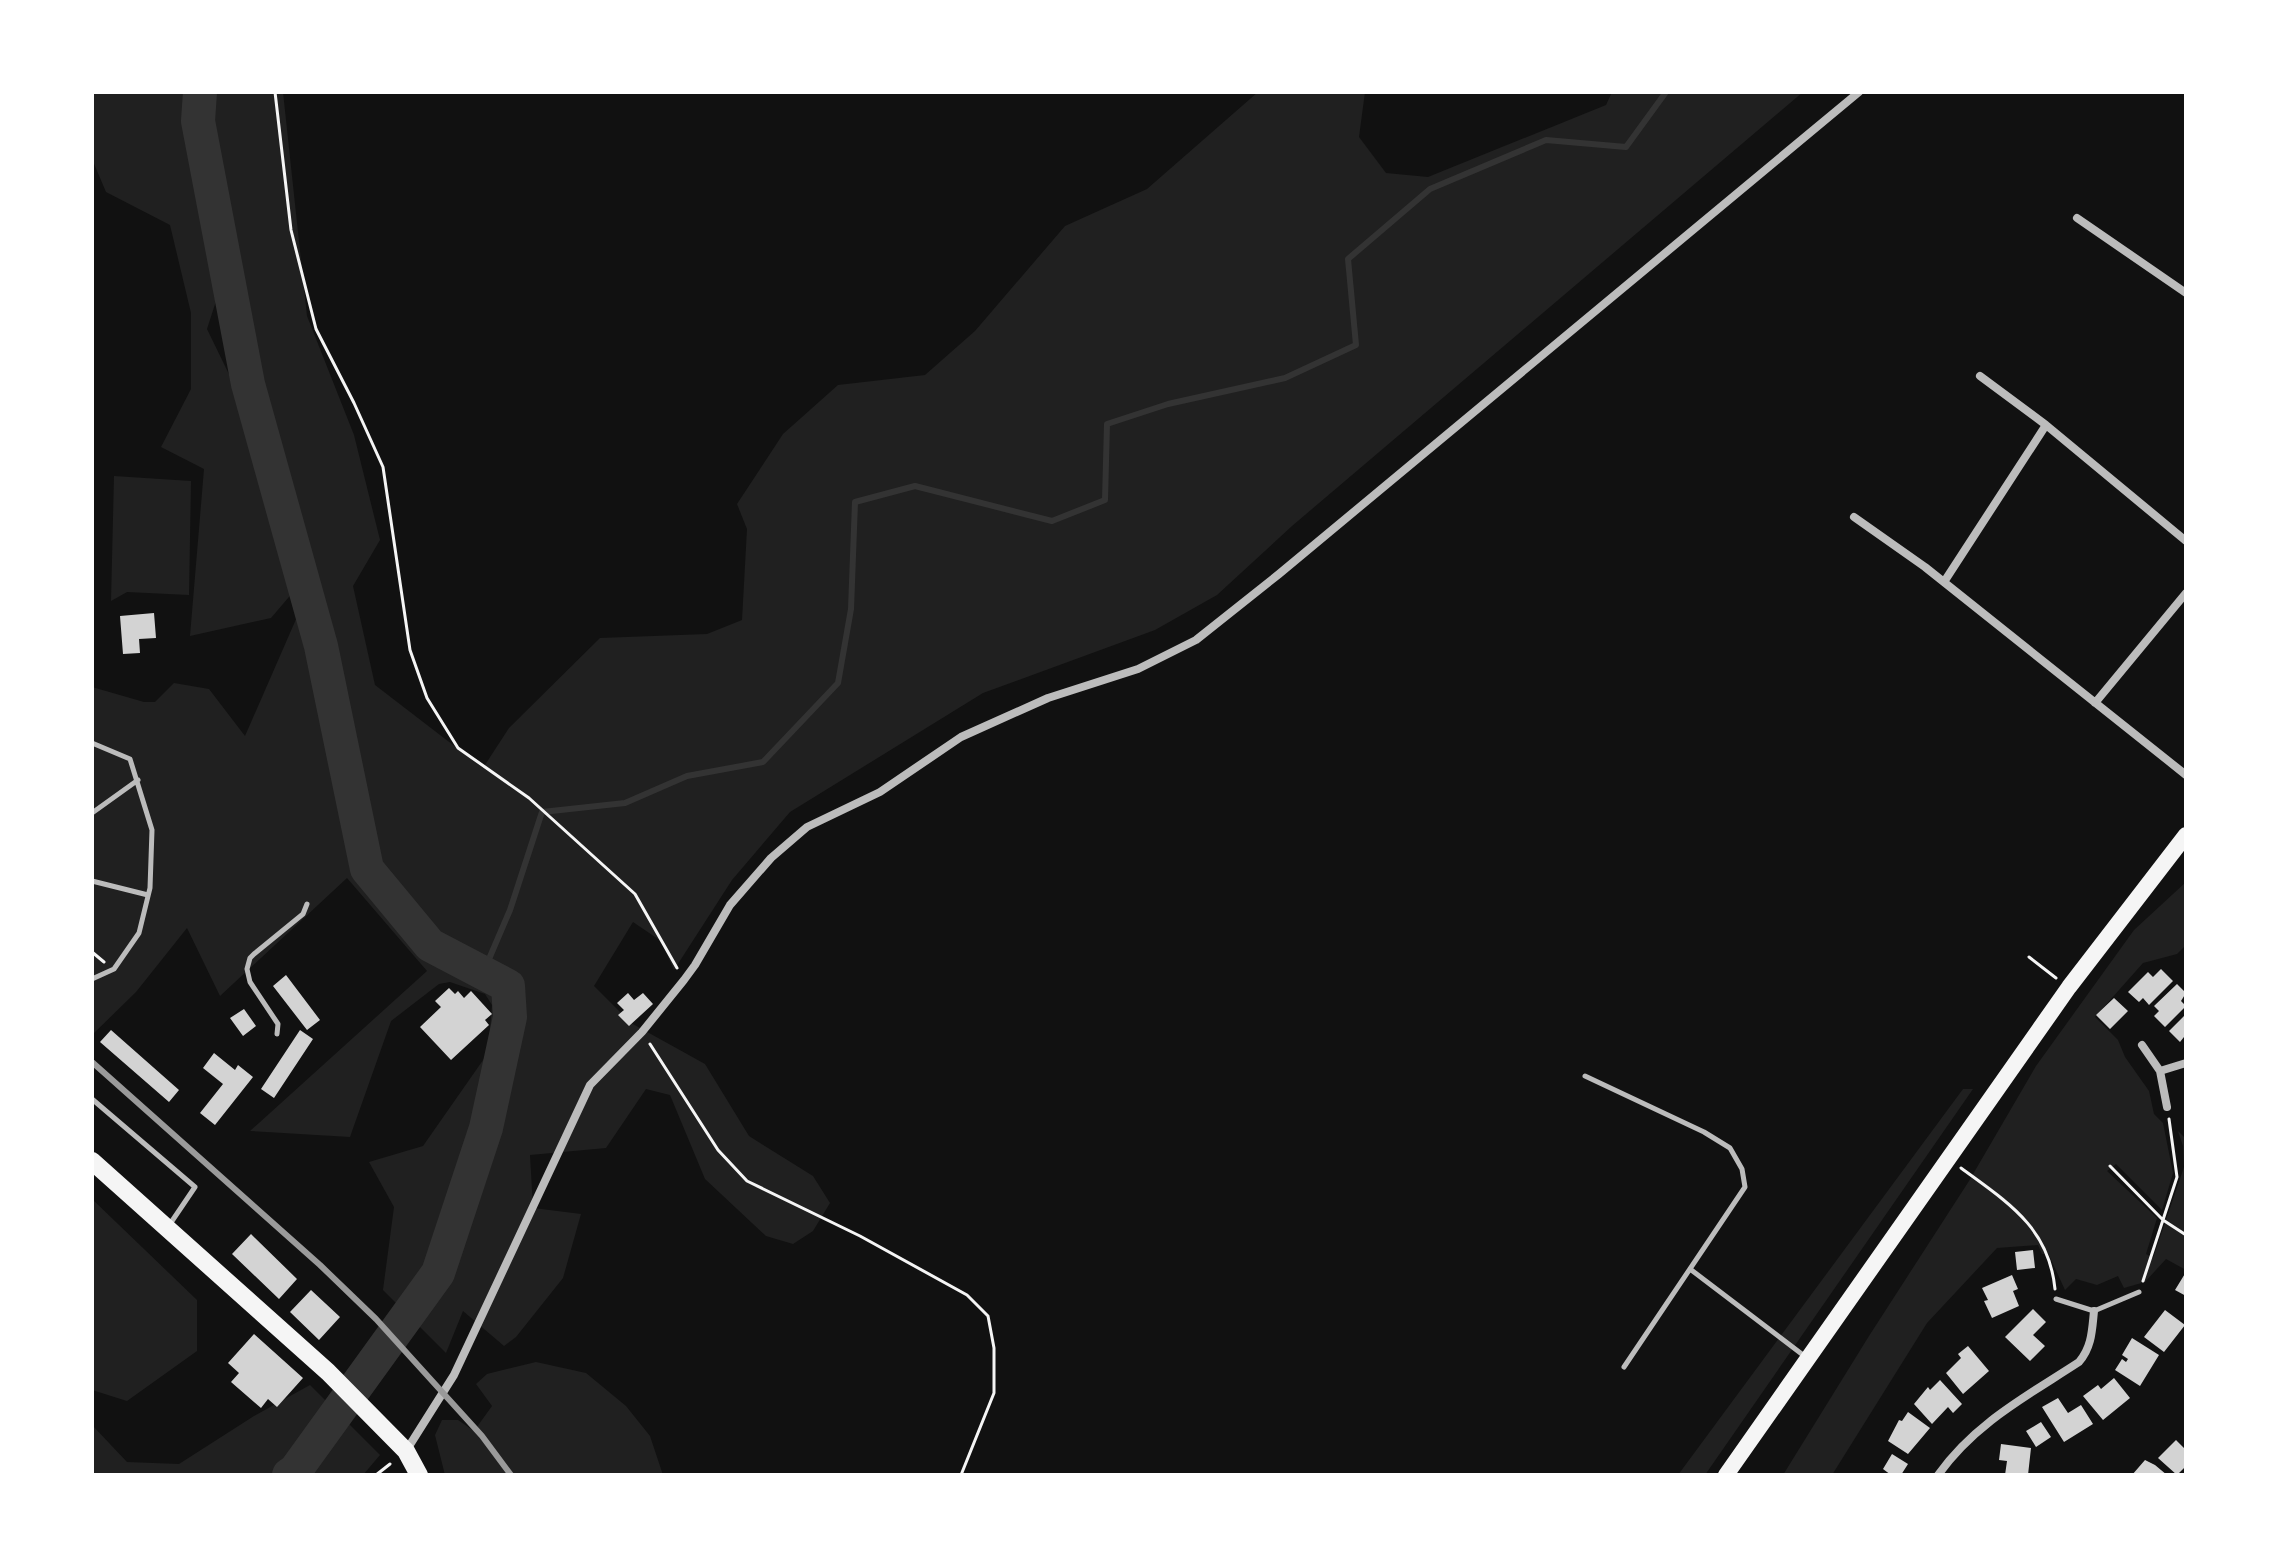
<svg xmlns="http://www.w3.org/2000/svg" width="2278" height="1567" font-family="'IBM Plex Sans',sans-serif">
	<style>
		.green { fill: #202020 }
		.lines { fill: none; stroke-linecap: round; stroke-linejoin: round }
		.stream { stroke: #333; stroke-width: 6 }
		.river { stroke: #333; stroke-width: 34 }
		.building { fill: #d3d3d3 }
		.path { stroke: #f5f5f5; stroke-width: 3 }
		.service { stroke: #bcbcbc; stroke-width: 5 }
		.minor { stroke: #bcbcbc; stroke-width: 8 }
		.secondary { stroke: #f5f5f5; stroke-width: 16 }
		.primary { stroke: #f5f5f5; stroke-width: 18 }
		.rail { stroke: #9a9a9a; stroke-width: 6 }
	</style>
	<rect width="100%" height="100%" fill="#111"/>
	<!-- green -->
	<path class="green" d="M92,92H283L307,316L354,435L380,540L353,586L375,685L483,768L509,728L600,638L707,634L742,620L747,529L737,504L783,434L838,385L925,375L975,331L1065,226L1147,189L1258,92H1365L1359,137L1386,173L1428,177L1606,105L1612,92H1803L1292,526L1217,595L1155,630L983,693L790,812L732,880L674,970L661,941L633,922L594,986L631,1023L705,1064L749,1136L813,1176L830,1203L813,1231L793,1244L766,1236L705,1179L670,1095L646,1089L606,1148L530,1155L533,1208L581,1214L563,1278L516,1337L504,1346L463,1311L446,1353L383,1290L394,1207L369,1162L423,1146L488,1053L492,1005L485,994L450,982L439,984L391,1021L350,1137L250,1131L427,971L347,878L220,996L187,928L136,992L92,1035V687L144,702H155L174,683L209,689L245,736L307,594L260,419L226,270L207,329L242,401L300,584L271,618L190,636L204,469L161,447L191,389V313L170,225L106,192L92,159Z
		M114,476L191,481L189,595L127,592L111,601Z
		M2186,882V945L2177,954L2143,963L2095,1017L2118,1040L2125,1057L2149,1091L2154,1114L2163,1123L2173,1173L2162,1210L2116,1164L2107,1171L2157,1218L2146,1254L2153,1258L2184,1167L2183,1146L2178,1131L2186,1139V1270L2166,1259L2145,1282L2124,1288L2118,1276L2097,1285L2076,1279L2065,1290L2048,1253L2042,1254L2038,1245L1997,1248L1927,1323L1832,1475H1783L1869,1336L1969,1181L2036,1066L2134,930Z
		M1963,1089H1973L1705,1475H1678Z
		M92,1199L197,1300V1351L127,1401L92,1390Z
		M536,1362L586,1373L626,1406L650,1436L663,1475H445L435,1435L442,1420H458L474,1431L492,1406L476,1384L487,1374Z
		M310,1385L380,1455L363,1475H92V1425L127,1462L179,1464L254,1416Z"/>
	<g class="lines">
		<!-- stream -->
		<path class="stream" d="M483,973L510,910L542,812L625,803L687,776L763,762L838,683L851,609L855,502L915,486L1052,521L1105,500L1107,424L1168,404L1285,378L1356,345L1348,259L1430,189L1546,140L1626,147L1666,92"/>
		<!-- river -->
		<path class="river" d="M200,92L198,121L248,384L321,646L367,869L430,945L508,986L510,1017L486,1128L438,1273L295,1471L289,1475"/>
	</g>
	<!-- building -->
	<path class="building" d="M154,613L156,638L139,639L140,653L123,654L120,616Z
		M2161,969L2173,981L2149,1005L2143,998L2139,1002L2128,992L2148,972L2153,977Z
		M286,975L320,1020L307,1030L273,986Z
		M2177,984L2186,993L2181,1001L2186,1006L2165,1027L2154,1016L2159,1011L2154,1006Z
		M449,988L455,994L458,991L464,998L471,991L492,1014L485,1020L489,1025L451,1060L420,1027L441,1007L435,1001Z
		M628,993L634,1000L643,993L653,1004L629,1026L618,1015L624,1010L617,1003Z
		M2114,998L2128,1011L2110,1029L2096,1015Z
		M244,1009L256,1026L243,1036L230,1018Z
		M2186,1014V1039L2184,1037L2180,1042L2169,1031Z
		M111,1030L179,1090L169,1102L100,1042Z
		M300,1030L313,1039L274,1098L261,1089Z
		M214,1053L235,1070L238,1065L253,1077L215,1125L200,1113L223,1084L203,1068Z
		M251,1234L297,1279L279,1299L232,1254Z
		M2033,1250L2035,1268L2017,1270L2015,1252Z
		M2186,1272V1296L2175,1290Z
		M2012,1275L2018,1289L2013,1291L2019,1306L1992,1318L1984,1301L1988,1300L1982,1288Z
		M311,1290L340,1317L319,1340L290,1312Z
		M2033,1309L2046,1322L2033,1335L2045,1346L2030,1361L2005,1337Z
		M2165,1310L2185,1325L2164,1352L2144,1337Z
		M254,1334L303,1378L277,1407L268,1399L261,1408L231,1382L239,1373L228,1363Z
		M2132,1338L2159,1355L2140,1386L2115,1370L2122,1359L2126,1362L2128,1359L2122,1355Z
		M1968,1346L1989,1371L1963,1394L1946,1373L1961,1358L1958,1354Z
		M2114,1378L2130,1398L2103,1420L2083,1396L2098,1385L2101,1389Z
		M1940,1380L1962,1404L1953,1413L1948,1407L1932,1424L1914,1404L1928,1387L1930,1390Z
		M2058,1398L2068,1413L2081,1405L2093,1424L2064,1442L2042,1407Z
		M1908,1412L1930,1428L1908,1454L1888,1441L1899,1420L1902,1421Z
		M2041,1422L2051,1437L2036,1447L2026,1431Z
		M2176,1440L2186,1450V1466L2177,1475L2158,1458Z
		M2001,1444L2031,1448L2028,1475H2005L2007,1461L1999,1460Z
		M1892,1454L1908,1464L1901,1475H1891L1883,1469Z
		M2145,1460L2155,1465L2167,1475H2132Z"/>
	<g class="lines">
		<!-- path -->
		<path class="path" d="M275,92L291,230L316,329L354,403L383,467L410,650L427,698L458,748L529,798L635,894L677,968
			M92,952L104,962
			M2029,957L2056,978
			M650,1044L718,1150L747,1181L860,1236L967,1295L988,1316L994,1348V1393L961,1475
			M2110,1166L2163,1220L2186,1235
			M1961,1168C2007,1202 2049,1227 2055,1289
			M2143,1281L2177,1177L2169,1119
			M376,1475L390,1464"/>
		<!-- service -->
		<path class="service" d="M92,743L130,759L152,830L150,888L139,933L114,969L92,979
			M92,813L138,780
			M92,881L148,895
			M277,1034L278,1024L250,982L247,969L250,958L254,954L303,914L307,904
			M1585,1076L1704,1132L1730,1148L1742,1169L1745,1187L1624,1367
			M92,1099L195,1187L170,1224
			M1690,1269L1807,1358
			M2056,1299L2094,1311L2139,1292"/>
		<!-- minor -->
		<path class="minor" d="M2077,218L2186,293
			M1980,376L2046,425L2186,541
			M1854,517L1925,567L2186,775
			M1944,582L2046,425
			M2095,703L2186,593
			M2142,1045L2160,1071L2167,1107
			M2160,1071L2186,1063
			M406,1451L454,1375L590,1085L642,1032L684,980L695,965L730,905L771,858L807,827L880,792L961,737L1048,698L1138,669L1196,640L1279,574L1859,92
			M1938,1475C1975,1423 2027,1396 2079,1362C2092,1347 2092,1330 2094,1311"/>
		<!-- secondary -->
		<path class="secondary" d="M1726,1475L2069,987L2186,835"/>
		<!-- primary -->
		<path class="primary" d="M92,1161L328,1372L406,1451L419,1475"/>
		<!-- rail -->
		<path class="rail" d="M92,1062L320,1265L376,1319L482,1436L511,1475"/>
	</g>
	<!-- border -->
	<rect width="2278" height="1567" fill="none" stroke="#ffffff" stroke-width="188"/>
</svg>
